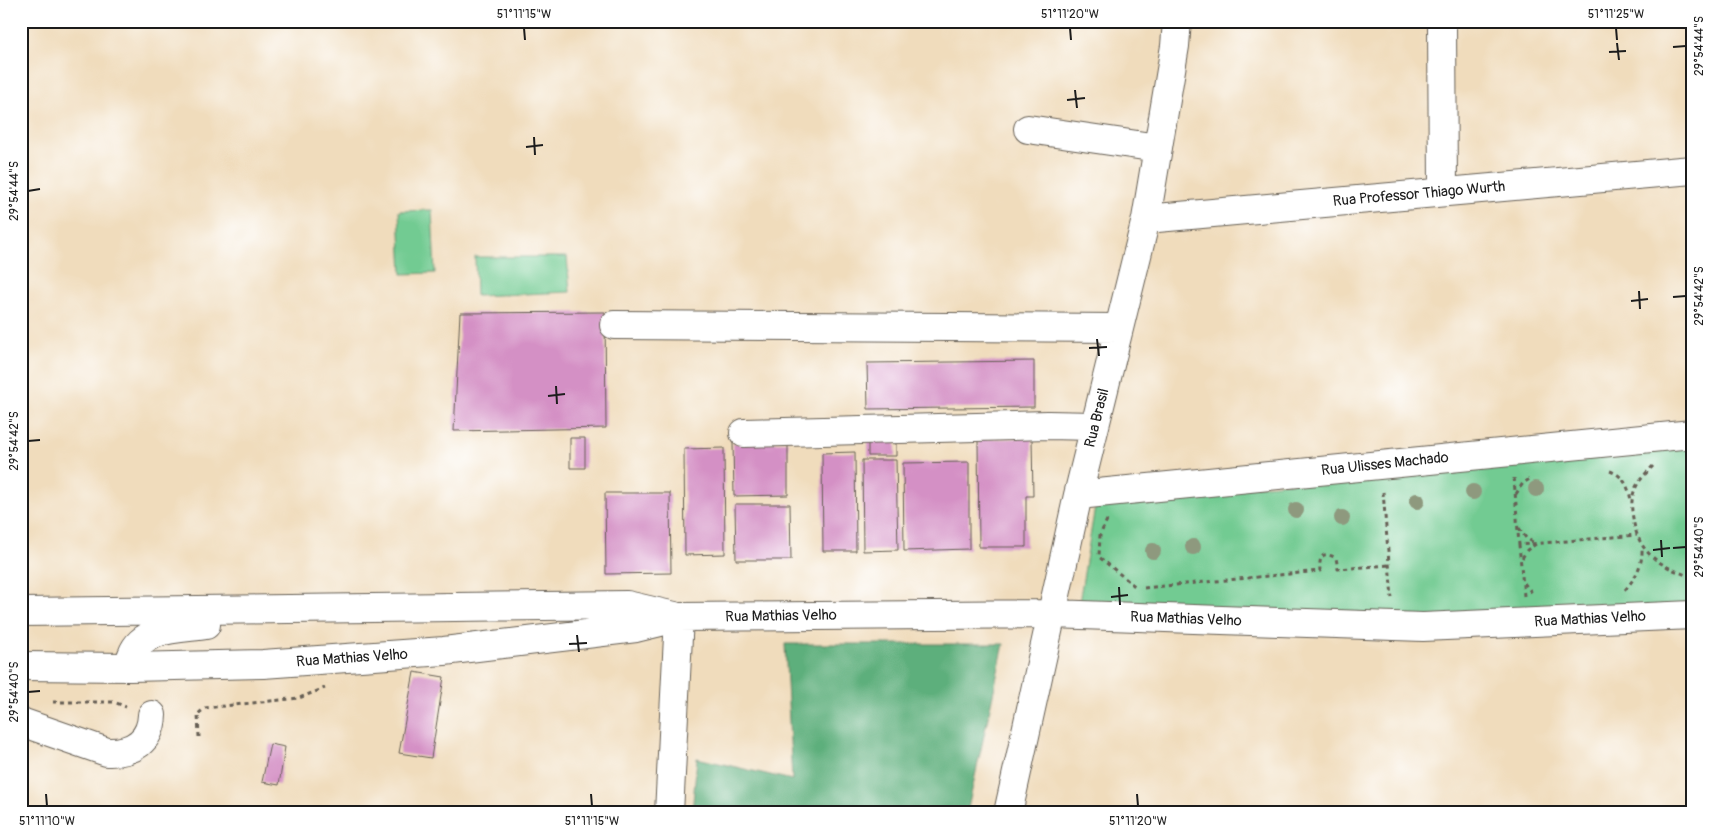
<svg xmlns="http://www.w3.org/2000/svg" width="1713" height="834" font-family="Pangolin,sans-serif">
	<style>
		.green { fill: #72cb92; stroke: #477457 }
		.forest { fill: #5daf7c; stroke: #3c664c }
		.building { fill: #d490c5 }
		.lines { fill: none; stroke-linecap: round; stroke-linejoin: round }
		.minor-casing { stroke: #665f54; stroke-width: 30 }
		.path { stroke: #665f54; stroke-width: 3; stroke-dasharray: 4 4; stroke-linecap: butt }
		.minor { stroke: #fff; stroke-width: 28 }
		.tree { fill: #8e997e }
		.ticks { fill: none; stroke: #1c1c1c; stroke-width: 2 }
		.labels { text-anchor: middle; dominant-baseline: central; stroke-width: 4.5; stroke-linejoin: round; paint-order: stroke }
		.street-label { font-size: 15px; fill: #1c1c1c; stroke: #fff }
		.neatline { fill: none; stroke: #1c1c1c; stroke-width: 2 }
		.ticks-label { font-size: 12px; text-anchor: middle; fill: #1c1c1c }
	</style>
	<rect width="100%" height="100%" fill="#fff"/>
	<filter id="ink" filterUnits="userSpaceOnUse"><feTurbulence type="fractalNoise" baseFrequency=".02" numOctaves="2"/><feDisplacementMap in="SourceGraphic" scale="10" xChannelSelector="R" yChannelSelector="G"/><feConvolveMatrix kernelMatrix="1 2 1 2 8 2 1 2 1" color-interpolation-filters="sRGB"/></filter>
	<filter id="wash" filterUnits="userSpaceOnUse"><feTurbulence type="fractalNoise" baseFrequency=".0096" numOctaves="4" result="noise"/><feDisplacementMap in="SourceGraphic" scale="20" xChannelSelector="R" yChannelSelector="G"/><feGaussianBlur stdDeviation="1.12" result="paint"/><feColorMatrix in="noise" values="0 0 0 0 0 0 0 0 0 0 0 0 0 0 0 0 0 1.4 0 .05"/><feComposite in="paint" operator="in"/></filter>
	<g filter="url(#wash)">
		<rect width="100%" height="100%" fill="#f0dcbc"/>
		<!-- green -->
		<path class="green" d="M432,210L435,273L402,274L399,211Z
			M475,257H567L570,292L476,296Z
			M1692,445V607L1425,622L1077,615L1096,501Z"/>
		<!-- forest -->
		<path class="forest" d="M785,644H1004L967,813H692L697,758L792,780Z"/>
		<g id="blocks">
			<!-- building -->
			<path class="building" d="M605,312L606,428L454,431L460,313Z
				M1034,361V407L868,409L867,363Z
				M868,436H896V456H868Z
				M570,438H585V468H570Z
				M1032,438L1033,496H1026V547H979L978,439Z
				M788,442V495L734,496L733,443Z
				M724,448L725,554L685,555L684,449Z
				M855,452L856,551H823L822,453Z
				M862,460H896L898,550L863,551Z
				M969,462V549L904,551L903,463Z
				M605,493H670L671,573L606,574Z
				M735,504H790L791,560H736Z
				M414,672L444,677L431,758L399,753Z
				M270,744L285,747L279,785L262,782Z"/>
		</g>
	</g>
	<g filter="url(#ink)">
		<use href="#blocks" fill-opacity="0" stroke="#665f54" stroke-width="1"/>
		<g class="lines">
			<!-- minor casing -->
			<g class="minor-casing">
				<path id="minor" d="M1442,21L1443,192
					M1028,129L1158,148
					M1146,219L1692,170
					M614,325L1119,328
					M744,433L1048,425L1095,426
					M1078,495L1692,434
					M21,612L627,605L679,617L1053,614L1423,627L1692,615
					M21,666L130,667L263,664L444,651L636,628L673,619
					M130,667C131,663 130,658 132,655C142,627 181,629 206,625
					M21,722L107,752C133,753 151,741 152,715
					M669,813L679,617
					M1008,813L1078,495L1146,219L1175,46L1177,21"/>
			</g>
			<!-- path -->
			<path class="path" d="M1653,466C1647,472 1640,479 1636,487C1631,497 1631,508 1633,518C1638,554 1660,566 1692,577
				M1610,471C1624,476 1628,486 1631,500
				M1514,478L1519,545
				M1383,492L1392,598
				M1516,494L1523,483L1530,479
				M1107,520L1100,535L1099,557L1137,588
				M1519,528L1526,538L1536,544L1527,550L1521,560
				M1524,583L1533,594
				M1144,588L1320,571C1319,558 1321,550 1336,558L1338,569L1389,565
				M1625,590C1636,577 1643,565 1642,547
				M1524,596L1519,545L1637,535
				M53,702H114L126,707
				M199,737L198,714L205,708L299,698L325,688"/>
			<!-- minor -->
			<use href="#minor" class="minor"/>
		</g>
		<!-- trees -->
		<g class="tree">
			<circle cx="1536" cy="489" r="8"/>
			<circle cx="1473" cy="492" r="8"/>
			<circle cx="1417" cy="501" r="8"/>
			<circle cx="1296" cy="510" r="8"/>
			<circle cx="1342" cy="518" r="8"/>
			<circle cx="1193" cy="547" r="8"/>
			<circle cx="1153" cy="551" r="8"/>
		</g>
	</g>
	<!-- ticks -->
	<path class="ticks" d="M524,28L525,40M1070,28L1071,40M1616,28L1617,40M1617,43L1619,60M1673,47L1686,46M1609,52L1626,51M1075,90L1077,108M1067,100L1085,98M534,137L535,155M526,147L543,145M28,191L40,189M1639,291L1640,309M1673,297L1686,296M1631,301L1648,299M1097,339L1099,356M1089,348L1107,347M556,386L557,404M548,396L565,394M28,441L40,440M1661,540L1662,557M1673,548L1686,547M1653,550L1670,548M1119,587L1120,605M1111,597L1128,595M577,635L579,652M569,644L587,643M28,692L40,691M46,794L47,806M591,794L592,806M1137,794L1138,806"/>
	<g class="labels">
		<!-- street labels -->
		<g class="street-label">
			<text transform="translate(1419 194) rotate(-5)">Rua Professor Thiago Wurth</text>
			<text transform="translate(1097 418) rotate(-76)">Rua Brasil</text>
			<text transform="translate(1385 464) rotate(-6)">Rua Ulisses Machado</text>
			<text transform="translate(781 616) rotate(-1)">Rua Mathias Velho</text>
			<text transform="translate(1186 619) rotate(2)">Rua Mathias Velho</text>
			<text transform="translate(1590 619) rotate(-3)">Rua Mathias Velho</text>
			<text transform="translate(352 658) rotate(-4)">Rua Mathias Velho</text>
		</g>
	</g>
	<!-- margin -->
	<rect width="1713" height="834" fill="none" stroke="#fff" stroke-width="55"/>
	<rect x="28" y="28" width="1658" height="778" class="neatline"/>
	<g class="ticks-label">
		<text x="524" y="18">51°11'15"W</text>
		<text x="1070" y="18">51°11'20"W</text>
		<text x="1616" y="18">51°11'25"W</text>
		<text transform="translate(1699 46) rotate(-90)" y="4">29°54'44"S</text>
		<text transform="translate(14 191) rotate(-90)" y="4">29°54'44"S</text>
		<text transform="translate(1699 296) rotate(-90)" y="4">29°54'42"S</text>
		<text transform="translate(14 441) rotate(-90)" y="4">29°54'42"S</text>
		<text transform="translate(1699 547) rotate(-90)" y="4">29°54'40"S</text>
		<text transform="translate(14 692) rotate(-90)" y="4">29°54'40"S</text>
		<text x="47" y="825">51°11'10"W</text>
		<text x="592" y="825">51°11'15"W</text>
		<text x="1138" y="825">51°11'20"W</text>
	</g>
</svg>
